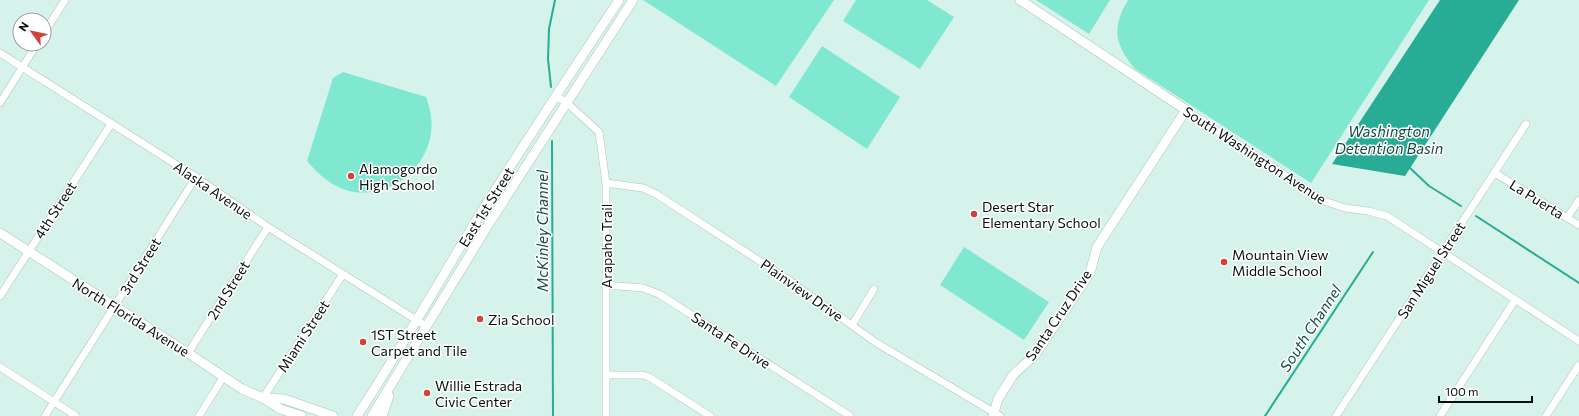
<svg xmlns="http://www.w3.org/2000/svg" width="1579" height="416" font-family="Commissioner,sans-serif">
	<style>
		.green { fill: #80e7d1 }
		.water { fill: #28ac96 }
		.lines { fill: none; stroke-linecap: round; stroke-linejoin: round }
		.stream { stroke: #28ac96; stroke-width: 2 }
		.street-casing { stroke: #a9c5bd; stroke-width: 8 }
		.secondary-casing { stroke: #a9c5bd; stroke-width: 10 }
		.street { stroke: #fff; stroke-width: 7 }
		.secondary { stroke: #fff; stroke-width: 9 }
		.poi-dot { fill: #d14338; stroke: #fff; stroke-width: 1.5 }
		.labels { text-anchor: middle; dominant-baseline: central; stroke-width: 3; stroke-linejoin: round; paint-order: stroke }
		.street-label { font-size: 14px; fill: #060f0d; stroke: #fff }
		.poi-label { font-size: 14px; fill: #060f0d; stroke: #fff; text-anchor: start }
		.water-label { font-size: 15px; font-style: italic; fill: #164b41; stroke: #fff }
	</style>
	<rect width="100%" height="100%" fill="#d6f3eb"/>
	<!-- green -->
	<path class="green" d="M643,0H834L776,86Z
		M856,0H927L954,17L920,69L843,21Z
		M1036,0H1110L1089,34Z
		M1128,0H1429L1311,183L1135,69C1115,45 1111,28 1128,0Z
		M822,46L900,97L867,149L789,97Z
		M343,72L426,97C430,108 433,120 431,133C426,171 387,200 349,191C331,186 318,174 307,161L333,78Z
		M964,247L1049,302L1024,340L940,285Z"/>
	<!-- water -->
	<path class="water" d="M1440,0H1519L1405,176L1332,164Z"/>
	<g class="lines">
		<!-- stream -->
		<path class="stream" d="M551,87L548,59L549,29L555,0
			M552,141L553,416
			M1410,168L1429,186L1461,206
			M1476,216L1579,283
			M1265,416L1373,252"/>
		<!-- street casing -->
		<g class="street-casing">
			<path id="street" d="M44,33L65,0
				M0,53L196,177L268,227L426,326
				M556,96L567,103L599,132L606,183V416
				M0,103L37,44
				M1186,110L1324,201L1345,208L1368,211L1387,216L1579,341
				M1495,173L1579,225
				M606,183L643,188L656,194L786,278L875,342L1000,416
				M1567,218L1579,200
				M605,285L643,288L659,294L850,416
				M0,296L111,124
				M852,325L874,289
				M188,353L268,227
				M0,367L76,416
				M606,375H643L649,377L710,416
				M263,398L343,274
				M45,416L196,177
				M199,416L224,376
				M1336,416L1526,124
				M1440,416L1515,300
				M1546,416L1579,365"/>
		</g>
		<!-- secondary casing -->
		<g class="secondary-casing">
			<path id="secondary" d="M0,233L188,353L242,389L263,398L280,409L302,416
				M265,398L284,399L333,416
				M357,416C399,352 437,285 477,219C523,145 571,73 619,0
				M372,416L488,225L633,0
				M382,416L389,396
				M993,416L998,399L1013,375L1035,355L1090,273L1097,247L1186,110L1020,0"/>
		</g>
		<!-- street -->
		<use href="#street" class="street"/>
		<!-- secondary -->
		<use href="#secondary" class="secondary"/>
	</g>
	<!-- markers -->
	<g class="poi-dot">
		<circle cx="351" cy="176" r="4"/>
		<circle cx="974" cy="214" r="4"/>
		<circle cx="1224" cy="262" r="4"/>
		<circle cx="480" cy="319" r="4"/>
		<circle cx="363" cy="342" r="4"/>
		<circle cx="427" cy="393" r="4"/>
	</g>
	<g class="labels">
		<!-- street labels -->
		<g class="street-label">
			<text transform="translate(1255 155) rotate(33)">South Washington Avenue</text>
			<text transform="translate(213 190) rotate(34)">Alaska Avenue</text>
			<text transform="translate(1537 199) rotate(32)">La Puerta</text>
			<text transform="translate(486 207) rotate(-58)">East 1st Street</text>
			<text transform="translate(55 210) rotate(-57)">4th Street</text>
			<text transform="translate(606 246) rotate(-90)">Arapaho Trail</text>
			<text transform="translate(140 266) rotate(-58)">3rd Street</text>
			<text transform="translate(1431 270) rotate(-57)">San Miguel Street</text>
			<text transform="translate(228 290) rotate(-58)">2nd Street</text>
			<text transform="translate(802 290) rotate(35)">Plainview Drive</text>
			<text transform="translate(1058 315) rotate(-56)">Santa Cruz Drive</text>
			<text transform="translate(131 317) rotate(32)">North Florida Avenue</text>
			<text transform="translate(303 336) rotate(-57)">Miami Street</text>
			<text transform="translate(731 340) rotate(33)">Santa Fe Drive</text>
		</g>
		<!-- poi labels -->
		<g class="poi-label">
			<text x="359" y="168">Alamogordo<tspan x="359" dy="16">High School</tspan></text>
			<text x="982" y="206">Desert Star<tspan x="982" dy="16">Elementary School</tspan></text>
			<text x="1232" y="254">Mountain View<tspan x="1232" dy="16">Middle School</tspan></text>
			<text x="488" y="319">Zia School</text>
			<text x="371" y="334">1ST Street<tspan x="371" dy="16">Carpet and Tile</tspan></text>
			<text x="435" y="385">Willie Estrada<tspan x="435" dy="16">Civic Center</tspan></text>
		</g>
		<!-- water labels -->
		<g class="water-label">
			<text x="1389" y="131">Washington<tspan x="1389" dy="17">Detention Basin</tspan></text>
			<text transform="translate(542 231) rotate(-90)">McKinley Channel</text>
			<text transform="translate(1310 328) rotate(-57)">South Channel</text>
		</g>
	</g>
	<!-- north arrow -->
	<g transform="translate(32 32) rotate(303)"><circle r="19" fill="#ffffff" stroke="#9b9f9e"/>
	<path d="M0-3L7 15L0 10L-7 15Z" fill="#d14338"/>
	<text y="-6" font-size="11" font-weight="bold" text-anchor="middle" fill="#060f0d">N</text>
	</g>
	<!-- scale -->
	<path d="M1439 396v6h93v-6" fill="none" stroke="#060f0d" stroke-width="2"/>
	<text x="1445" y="396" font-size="12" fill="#060f0d" stroke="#ffffff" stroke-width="3" paint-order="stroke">100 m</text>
</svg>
